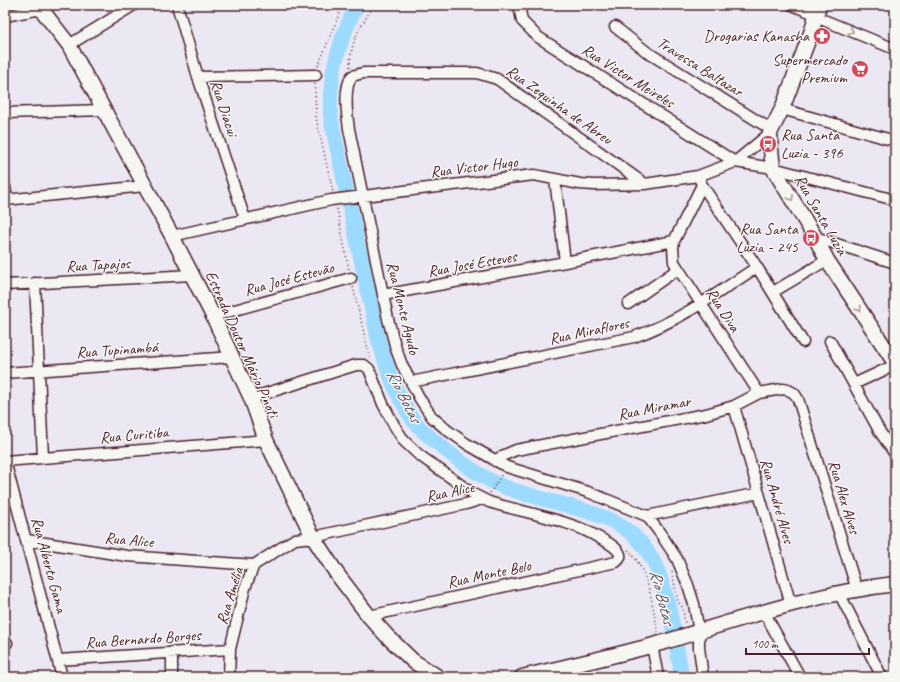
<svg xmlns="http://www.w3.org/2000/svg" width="900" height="682" font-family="Caveat,sans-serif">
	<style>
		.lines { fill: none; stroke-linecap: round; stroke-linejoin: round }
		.river { stroke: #9cdafe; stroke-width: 15 }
		.street-casing { stroke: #4a1f2b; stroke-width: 13 }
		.secondary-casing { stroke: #4a1f2b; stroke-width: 17 }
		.path { stroke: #4a1f2b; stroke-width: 1.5; stroke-dasharray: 1 3; stroke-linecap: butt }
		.street { stroke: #f6f6f2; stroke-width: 10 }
		.secondary { stroke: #f6f6f2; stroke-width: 14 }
		.oneway { stroke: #a99598 }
		.labels { text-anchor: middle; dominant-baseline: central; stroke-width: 3; stroke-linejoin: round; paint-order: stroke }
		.poi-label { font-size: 16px; fill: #4a1f2b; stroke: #f6f6f2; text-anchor: end }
		.street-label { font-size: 16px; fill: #4a1f2b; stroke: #f6f6f2 }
		.water-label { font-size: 17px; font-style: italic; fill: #5e4e60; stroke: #f6f6f2 }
	</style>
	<rect width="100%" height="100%" fill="#ebe8f4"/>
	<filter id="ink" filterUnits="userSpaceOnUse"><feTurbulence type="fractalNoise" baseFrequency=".025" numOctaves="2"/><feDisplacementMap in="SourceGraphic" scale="8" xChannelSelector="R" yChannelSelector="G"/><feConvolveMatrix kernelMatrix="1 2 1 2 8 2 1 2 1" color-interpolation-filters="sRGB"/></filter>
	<g filter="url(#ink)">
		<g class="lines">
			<!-- river -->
			<path class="river" d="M357,5C338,42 327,79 331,120L378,338C385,363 398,400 414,421C423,433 435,441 447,451C462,463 477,474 495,483C514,492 537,497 558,503C593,513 627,520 648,552C668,582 675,641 682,677"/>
			<!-- street casing -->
			<g class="street-casing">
				<path id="street" d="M177,5L198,77L245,219
					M519,5L522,21L538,37L735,162L773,168L895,200
					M792,5L810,12L821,19L895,49
					M5,16L41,9
					M615,27L647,52L772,130
					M69,45L134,5
					M198,77L316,75
					M782,109L895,141
					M5,113L104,110
					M555,179L565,262
					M700,180L702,185L757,267L803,342
					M645,184L497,79L477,73H363L352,76C343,88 347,115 349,129L388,319L396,349L402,365L420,399L432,417L447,430L467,444L507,467L588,492L647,516L660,533L677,559L688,585L694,604L699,632V648L703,677
					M702,185L674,241L673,248L674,262L759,393
					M5,187L7,200
					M5,200L145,186
					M172,236L331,200L534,175L580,184L594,185L645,184L698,176L735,162L770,133
					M815,237L895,263
					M35,283L43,458
					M5,285L192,275
					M773,292L827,260
					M383,295L565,262L674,241
					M628,304L678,269
					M213,316L351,278
					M830,341L880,432L895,454
					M5,373L232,357
					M411,382L634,337C679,321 718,293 757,267
					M854,384L895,365
					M251,398L356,365H364L369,369L383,404L394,425L404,441L419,455L475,495L489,502C518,511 549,516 577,527C589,531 599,538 610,544C617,549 625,555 616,562L369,616
					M734,406L791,605
					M495,461L502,456L516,450L706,414L734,406L759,393L782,389L788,390L794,393L798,399L857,590
					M647,516L759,493
					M27,540L127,556L254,565
					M839,593L882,677
					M764,612L800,677
					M5,644L7,643
					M652,645L658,677
					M172,652V677
					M58,660L230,649
					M62,677L5,461L266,440
					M229,677L230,649L245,588L254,565L295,539L313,537L466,504L482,499"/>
			</g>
			<!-- secondary casing -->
			<g class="secondary-casing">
				<path id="secondary" d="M38,5L69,45L172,236L213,316L251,398L266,440L313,537L337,574L369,616L387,636L413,661L438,677
					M819,5L812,30L782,109L770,133L771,150L773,168L815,237L827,260L895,363
					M522,677C568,666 615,656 661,643C738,620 815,593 895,584"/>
			</g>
			<!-- path -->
			<path class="path" d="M318,66L343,5
				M350,67C350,41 361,26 374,5
				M315,84L316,118L333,192
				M337,209L349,270
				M353,287L370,358
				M490,493L502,474
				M628,550C649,570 652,605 658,632
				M672,572L678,602L683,608L685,624"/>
			<!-- street -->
			<use href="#street" class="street"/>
			<!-- secondary -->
			<use href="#secondary" class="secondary"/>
		</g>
		<!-- one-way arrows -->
		<defs><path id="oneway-chevron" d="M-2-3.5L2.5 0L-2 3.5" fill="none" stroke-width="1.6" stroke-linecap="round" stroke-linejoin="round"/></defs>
		<g class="oneway">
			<use href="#oneway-chevron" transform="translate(851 31) rotate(22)"/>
			<use href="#oneway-chevron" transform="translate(791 198) rotate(59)"/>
			<use href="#oneway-chevron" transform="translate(859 309) rotate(57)"/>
		</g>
	</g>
	<!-- icons -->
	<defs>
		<g id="pharmacy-disc" transform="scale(0.9)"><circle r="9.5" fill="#d1495b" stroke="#f6f6f2"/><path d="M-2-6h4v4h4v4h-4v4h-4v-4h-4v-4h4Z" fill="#fff"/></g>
		<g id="supermarket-disc" transform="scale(0.9)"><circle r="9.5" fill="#d1495b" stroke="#f6f6f2"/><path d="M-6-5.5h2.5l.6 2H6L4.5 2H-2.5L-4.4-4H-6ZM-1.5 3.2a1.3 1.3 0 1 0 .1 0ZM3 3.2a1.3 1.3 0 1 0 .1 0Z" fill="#fff"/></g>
		<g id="bus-disc" transform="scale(0.9)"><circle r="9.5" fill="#d1495b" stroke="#f6f6f2"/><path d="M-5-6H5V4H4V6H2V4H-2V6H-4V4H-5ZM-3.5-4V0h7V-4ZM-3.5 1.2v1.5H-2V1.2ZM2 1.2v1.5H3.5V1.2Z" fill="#fff"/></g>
	</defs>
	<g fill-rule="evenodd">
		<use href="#pharmacy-disc" x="822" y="36"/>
		<use href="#supermarket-disc" x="860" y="69"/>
		<use href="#bus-disc" x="768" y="144"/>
		<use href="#bus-disc" x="811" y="238"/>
	</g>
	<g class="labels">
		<!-- poi labels -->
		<g class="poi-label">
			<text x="809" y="36">Drogarias Kanasha</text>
			<text x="847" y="60">Supermercado<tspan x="847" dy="18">Premium</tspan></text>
			<text x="781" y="135" text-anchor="start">Rua Santa<tspan x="781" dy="18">Luzia - 396</tspan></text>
			<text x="798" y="229">Rua Santa<tspan x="798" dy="18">Luzia - 245</tspan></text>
		</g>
		<!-- street labels -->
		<g class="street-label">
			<text transform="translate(700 67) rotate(32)">Travessa Baltazar</text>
			<text transform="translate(628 76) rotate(32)">Rua Victor Meireles</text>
			<text transform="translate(559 105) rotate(35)">Rua Zequinha de Abreu</text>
			<text transform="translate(224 108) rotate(72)">Rua Diacui</text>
			<text transform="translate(474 167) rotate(-7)">Rua Victor Hugo</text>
			<text transform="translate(821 215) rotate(60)">Rua Santa Luzia</text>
			<text transform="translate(472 264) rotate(-10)">Rua José Esteves</text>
			<text transform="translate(98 265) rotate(-3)">Rua Tapajos</text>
			<text transform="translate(289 279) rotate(-15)">Rua José Estevão</text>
			<text transform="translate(403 308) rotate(76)">Rua Monte Agudo</text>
			<text transform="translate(723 310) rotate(57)">Rua Diva</text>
			<text transform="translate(589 331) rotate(-12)">Rua Miraflores</text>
			<text transform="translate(242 344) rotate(66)">Estrada Doutor Mário Pinoti</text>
			<text transform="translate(117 350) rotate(-4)">Rua Tupinambá</text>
			<text transform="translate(654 408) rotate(-11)">Rua Miramar</text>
			<text transform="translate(134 435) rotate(-5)">Rua Curitiba</text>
			<text transform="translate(450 492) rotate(-12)">Rua Alice</text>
			<text transform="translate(844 497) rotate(73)">Rua Alex Alves</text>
			<text transform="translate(777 501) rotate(74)">Rua André Alves</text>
			<text transform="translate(129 540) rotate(5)">Rua Alice</text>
			<text transform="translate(49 565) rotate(75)">Rua Alberto Gama</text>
			<text transform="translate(489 574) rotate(-12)">Rua Monte Belo</text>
			<text transform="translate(230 596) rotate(-73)">Rua Amélia</text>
			<text transform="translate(143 639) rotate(-4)">Rua Bernardo Borges</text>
		</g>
		<!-- water labels -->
		<g class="water-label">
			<text transform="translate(404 396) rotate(63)">Rio Botas</text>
			<text transform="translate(662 597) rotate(75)">Rio Botas</text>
		</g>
	</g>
	<!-- margin -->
	<rect width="900" height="682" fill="none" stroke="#f6f6f2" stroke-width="20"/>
	<rect x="10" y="10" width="880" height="662" fill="none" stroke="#4a1f2b" stroke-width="1.5" filter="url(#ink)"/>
	<!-- scale -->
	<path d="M746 648v6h123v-6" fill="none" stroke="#4a1f2b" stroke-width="2"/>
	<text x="752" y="648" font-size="12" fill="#4a1f2b" stroke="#f6f6f2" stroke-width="3" paint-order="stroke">100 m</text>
</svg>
